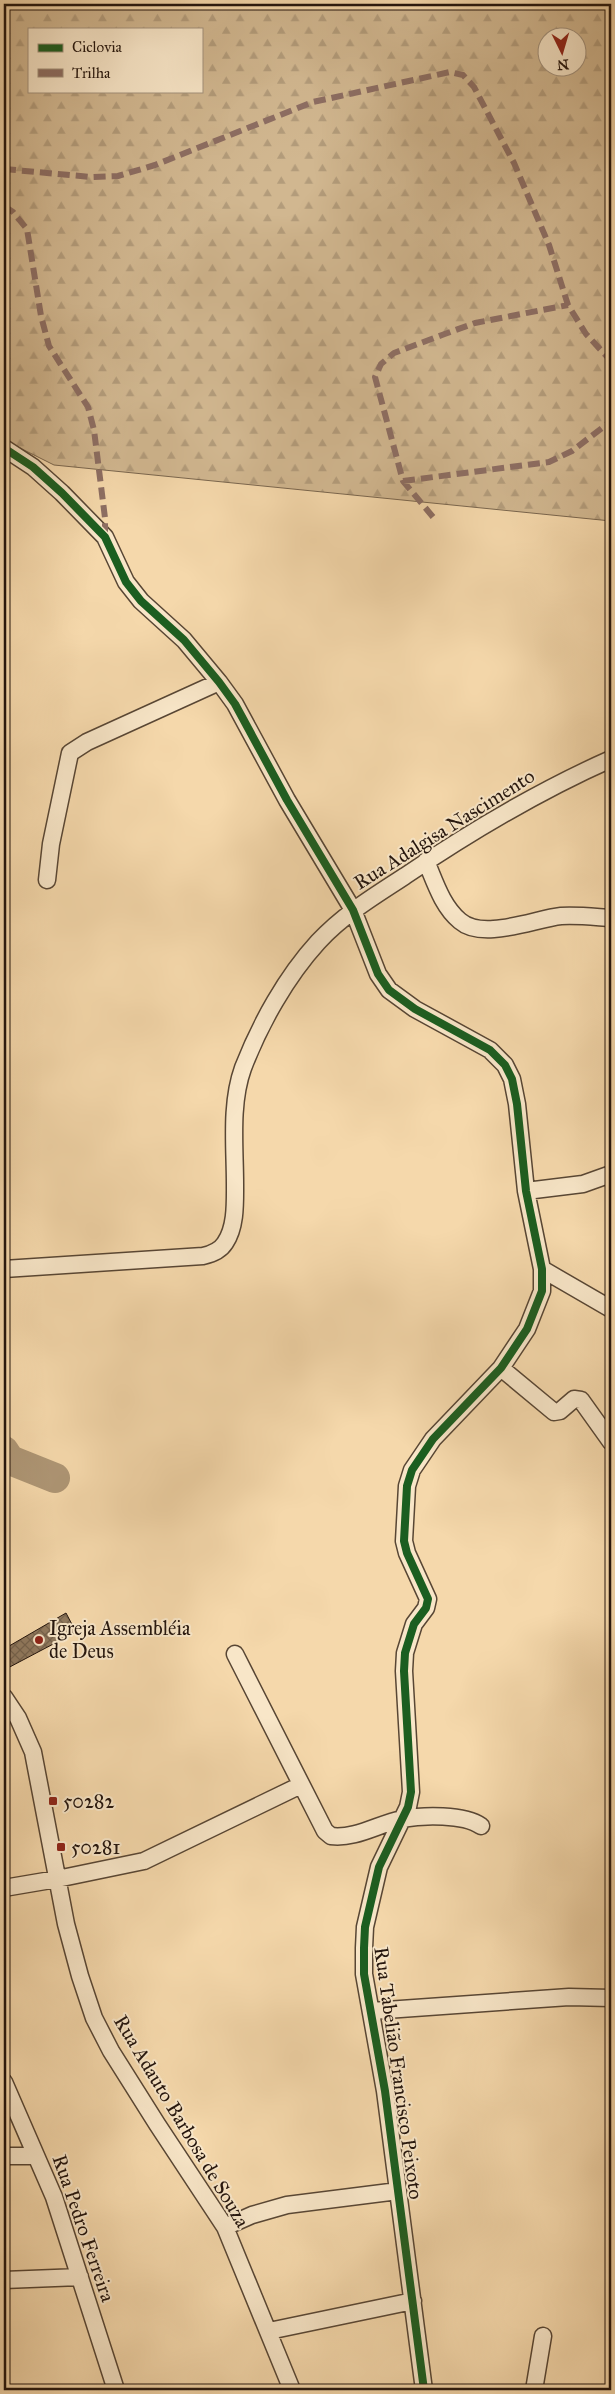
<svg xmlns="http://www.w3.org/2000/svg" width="615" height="2394" font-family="'IM FELL Great Primer',serif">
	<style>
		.forest { fill: url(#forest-firs); stroke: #7a664e; fill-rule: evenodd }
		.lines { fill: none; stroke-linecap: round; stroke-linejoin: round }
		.river { stroke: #ae9675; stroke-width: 30 }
		.building { fill: url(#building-cross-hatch); stroke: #24150d }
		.street-casing { stroke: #584634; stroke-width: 19 }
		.street { stroke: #f8e6c8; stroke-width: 16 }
		.quiet { stroke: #8d6e63; stroke-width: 6; stroke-dasharray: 12 6; stroke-linecap: butt }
		.cycleway-casing { stroke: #f8e6c8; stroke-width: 11 }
		.cycleway { stroke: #1b5e20; stroke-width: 8 }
		.poi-dot { fill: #8f2418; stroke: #f8e6c8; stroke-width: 2 }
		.labels { text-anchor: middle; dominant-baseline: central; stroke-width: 4; stroke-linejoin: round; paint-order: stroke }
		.street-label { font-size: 20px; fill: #24150d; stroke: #f8e6c8 }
		.poi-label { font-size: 20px; fill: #24150d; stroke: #f8e6c8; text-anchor: start }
	</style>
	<defs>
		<pattern id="forest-firs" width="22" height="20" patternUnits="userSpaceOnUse" patternTransform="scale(1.25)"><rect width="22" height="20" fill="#d1b790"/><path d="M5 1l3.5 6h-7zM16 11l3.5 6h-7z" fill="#b39c7b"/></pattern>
		<pattern id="building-cross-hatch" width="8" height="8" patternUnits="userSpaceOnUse" patternTransform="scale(1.25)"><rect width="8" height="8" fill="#917a5f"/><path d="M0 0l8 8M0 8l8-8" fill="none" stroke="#76634d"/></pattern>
	</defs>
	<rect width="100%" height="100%" fill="#f5d8ab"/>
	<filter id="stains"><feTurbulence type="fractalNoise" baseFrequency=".004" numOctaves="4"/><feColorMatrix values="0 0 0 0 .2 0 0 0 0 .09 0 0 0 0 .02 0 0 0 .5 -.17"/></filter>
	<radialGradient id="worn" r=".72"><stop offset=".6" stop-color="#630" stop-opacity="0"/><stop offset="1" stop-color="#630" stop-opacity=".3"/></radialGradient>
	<!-- forest -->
	<path class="forest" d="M4,4H611V521L54,465L4,440ZM29,29H201V91H29ZM548,38H578V68H548Z"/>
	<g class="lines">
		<!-- river -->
		<path class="river" d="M4,1451L10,1460L55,1478"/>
	</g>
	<!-- building -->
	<path class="building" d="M66,1613L76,1632L4,1670V1649Z"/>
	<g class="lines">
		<!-- street casing -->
		<g class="street-casing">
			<path id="street" d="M4,448L33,467L62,493L105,537L126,582L141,601L184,640L219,682L235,704L287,800L353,910L378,974L389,990L415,1009L490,1050L505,1065L512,1079L517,1104L526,1191L542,1269V1291L527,1329L501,1368L433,1439L412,1470L407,1486L404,1541L407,1553L428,1599L426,1608L414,1624L405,1653L404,1671L411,1792L408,1807L379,1867L365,1927L364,1948V1974L385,2091L424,2390
				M426,861C435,882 442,906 460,921C483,941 534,919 561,916C578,915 595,917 611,918
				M47,880L51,844L70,753L87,742L219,682
				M526,1191L583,1184L611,1174
				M4,1269L203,1256C212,1254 220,1251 225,1243C236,1227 235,1203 235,1184C235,1147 230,1104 243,1068C260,1024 286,977 318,942C343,915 374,896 405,876C470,832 539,791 611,759
				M542,1269L611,1309
				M501,1368L554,1412L560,1411L574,1399L581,1400L611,1442
				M235,1654L325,1831L331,1836C356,1839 378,1824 402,1819C423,1815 464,1814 481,1826
				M4,1697L18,1718L33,1752L66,1924L80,1976L94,2018L111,2051L157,2124L225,2227L292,2390
				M4,1888L57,1879L144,1861L301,1785
				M372,2011L569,1997L611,1998
				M4,2082L54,2197L116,2390
				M4,2156H36
				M225,2227L252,2215L287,2205L398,2191
				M4,2280L80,2277
				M269,2331L413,2301
				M534,2390L543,2336"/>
		</g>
		<!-- street -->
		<use href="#street" class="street"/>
		<!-- quiet -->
		<path class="quiet" d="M4,169L91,177L118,176L155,165L313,102L450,72L463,75L474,87L514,163L549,245L568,305L586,334L611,361
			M4,206L13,212L27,229L41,316L49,346L88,407L94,430L105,518V537
			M403,481L549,462L572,451L611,421
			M433,517L403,481L375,377L381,364L394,353L442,335L475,323L568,305"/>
		<!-- cycleway casing -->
		<g class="cycleway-casing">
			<path id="cycleway" d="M4,448L33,467L62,493L105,537L126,582L141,601L184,640L219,682L235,704L287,800L353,910L378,974L389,990L415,1009L490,1050L505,1065L512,1079L517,1104L526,1191L542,1269V1291L527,1329L501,1368L433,1439L412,1470L407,1486L404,1541L407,1553L428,1599L426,1608L414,1624L405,1653L404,1671L411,1792L408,1807L379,1867L365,1927L364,1948V1974L385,2091L424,2390"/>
		</g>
		<!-- cycleway -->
		<use href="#cycleway" class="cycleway"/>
	</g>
	<!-- markers -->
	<g class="poi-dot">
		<circle cx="39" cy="1640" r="5"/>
		<rect x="48" y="1796" width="10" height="10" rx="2.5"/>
		<rect x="56" y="1842" width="10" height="10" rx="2.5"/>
	</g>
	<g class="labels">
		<!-- street labels -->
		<g class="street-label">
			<text transform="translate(444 829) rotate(-32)">Rua Adalgisa Nascimento</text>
			<text transform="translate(399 2073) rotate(82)">Rua Tabelião Francisco Peixoto</text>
			<text transform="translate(182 2121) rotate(59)">Rua Adauto Barbosa de Souza</text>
			<text transform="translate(84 2228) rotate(71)">Rua Pedro Ferreira</text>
		</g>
		<!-- poi labels -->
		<g class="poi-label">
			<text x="49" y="1628">Igreja Assembléia<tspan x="49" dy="23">de Deus</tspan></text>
			<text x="63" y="1801">50282</text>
			<text x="71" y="1847">50281</text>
		</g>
	</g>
	<!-- margin -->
	<rect width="615" height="2394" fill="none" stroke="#f5d8ab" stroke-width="20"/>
	<rect x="5" y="5" width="605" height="2384" fill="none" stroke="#24150d" stroke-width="2.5"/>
	<rect x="10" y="10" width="595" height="2374" fill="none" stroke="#24150d"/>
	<!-- legend -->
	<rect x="28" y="28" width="175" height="65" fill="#f8e6c8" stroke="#a3927d"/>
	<rect x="38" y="44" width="25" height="8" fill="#1b5e20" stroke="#a3927d"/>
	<text x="72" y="52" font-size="15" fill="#24150d">Ciclovia</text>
	<rect x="38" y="69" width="25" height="8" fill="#8d6e63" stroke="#a3927d"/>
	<text x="72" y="78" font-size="15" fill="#24150d">Trilha</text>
	<!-- north arrow -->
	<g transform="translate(562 52) rotate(175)"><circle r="24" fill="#f8e6c8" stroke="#a3927d"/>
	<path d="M0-4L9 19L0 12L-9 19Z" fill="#8f2418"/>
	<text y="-8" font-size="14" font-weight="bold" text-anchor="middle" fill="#24150d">N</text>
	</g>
	<rect width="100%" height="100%" filter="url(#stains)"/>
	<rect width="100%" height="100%" fill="url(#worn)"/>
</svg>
